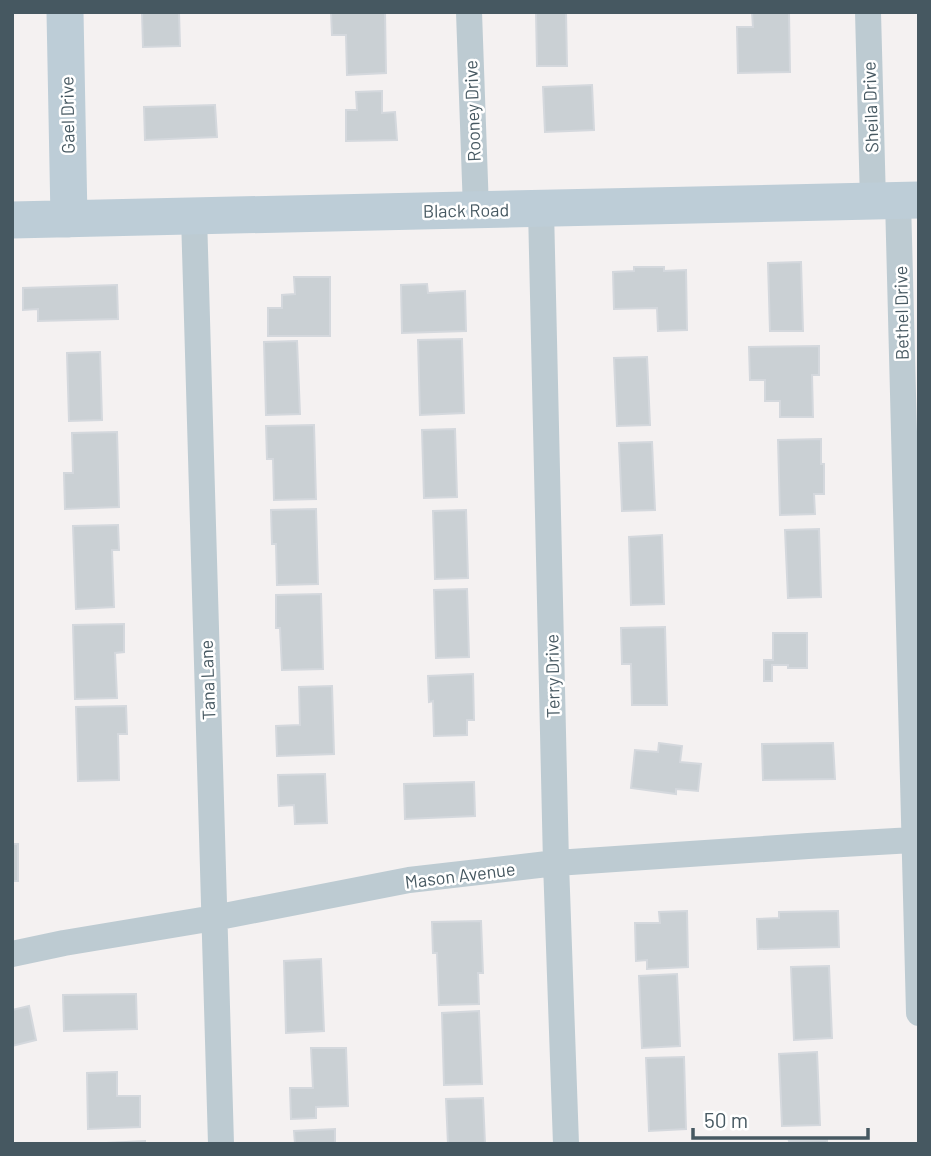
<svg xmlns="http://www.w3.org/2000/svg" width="931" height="1156" font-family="Barlow,sans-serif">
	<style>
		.building { fill: #cad0d4; stroke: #d4d8dd; stroke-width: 2 }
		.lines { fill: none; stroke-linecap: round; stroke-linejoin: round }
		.street { stroke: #bdcbd2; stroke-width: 26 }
		.secondary { stroke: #bdcdd7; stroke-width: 37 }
		.labels { text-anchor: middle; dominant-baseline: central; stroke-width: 5; stroke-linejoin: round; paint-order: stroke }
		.street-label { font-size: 18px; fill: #465861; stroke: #fff }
	</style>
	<rect width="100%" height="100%" fill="#f4f1f1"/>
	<!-- building -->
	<path class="building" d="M142,12H179L180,46L143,47Z
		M331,12H385L386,73L347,75L346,35H332Z
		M536,12H566L567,66H537Z
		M752,12H789L790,72L738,73L737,27H753Z
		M592,85L594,130L545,132L543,87Z
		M382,91V113L395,112L397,140L346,141V110H357L356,92Z
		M215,105L217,137L145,140L144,107Z
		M801,262L803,331H770L768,263Z
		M634,267H664V271L686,270L687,330L658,331L657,308L614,309L613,272L634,271Z
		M294,277H330V336H268V308H282V295L295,294Z
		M427,284L428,293L465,291L466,331L402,333L401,285Z
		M117,285L118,319L38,321V309L23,310V288Z
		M462,339L464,413L420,415L418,340Z
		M297,341L300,414L266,415L264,342Z
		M819,346V375H812L813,417H780V401H765V380H750L749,347Z
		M100,352L102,420L69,421L67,353Z
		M647,357L650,425L617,426L614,358Z
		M314,425L316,499L274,500L273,459H267L266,426Z
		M455,429L457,497L424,498L422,430Z
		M117,432L119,507L65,509L64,473H73L72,433Z
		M821,439V464H824V494H814L815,514L780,515L778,440Z
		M652,442L655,510L622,511L619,443Z
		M316,509L318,584L277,585L276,544H272L271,510Z
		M466,510L468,578L435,579L433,511Z
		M118,525L119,550H112L114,607L76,609L73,526Z
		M819,529L821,597L788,598L785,530Z
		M662,535L664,604L631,605L629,537Z
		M467,589L469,657L436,658L434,590Z
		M321,594L323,669L282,670L280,628H276V595Z
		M124,624V652L115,653L117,698L75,699L73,625Z
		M665,627L667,705H632L631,664H622L621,628Z
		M773,633H807V668H788V665H772V681H764V660H773Z
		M473,674L474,720H467V735L434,736L433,701L429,702L428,676Z
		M332,686L334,754L277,756L276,726L300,725L299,687Z
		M126,706L127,734H118L119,780L78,781L76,707Z
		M659,743L682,746L680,762L701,764L698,791L676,789V794L631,788L635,750L658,752Z
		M833,743L835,779L763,780L762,744Z
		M325,774L327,823L295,824L294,805L279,806L278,775Z
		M474,782L475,816L405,819L404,784Z
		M12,844H18V881H12Z
		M687,911L688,967L647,969V960L636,961L635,923H660L659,912Z
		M838,911L839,947L758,949L757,919L779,918V912Z
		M481,921L483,973H478L479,1004L439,1005L437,953H433L432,922Z
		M321,959L324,1031L286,1033L284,961Z
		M829,966L832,1038L794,1040L791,967Z
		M677,974L680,1046L642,1048L639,976Z
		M136,994L137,1029L64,1031L63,995Z
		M29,1006L36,1040L12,1046V1010Z
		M479,1011L482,1084L444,1085L442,1013Z
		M311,1048H346L348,1106L316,1107V1118L291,1119L290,1088H313Z
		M817,1052L820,1125L782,1126L779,1054Z
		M684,1057L686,1129L649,1131L646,1058Z
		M117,1072V1096H140V1127L88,1129L87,1073Z
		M483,1098L485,1144H448L446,1099Z
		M335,1129V1144H295L294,1131Z
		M827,1140V1144H790L789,1141Z
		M145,1141V1144H107V1143Z"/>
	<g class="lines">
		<!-- street -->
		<path class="street" d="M469,12L476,210
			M868,12L873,202
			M898,200L919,1013
			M541,209L556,863L566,1144
			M194,216L221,1144
			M12,954L64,943L214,918L409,880L556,863L808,846L913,840"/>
		<!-- secondary -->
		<path class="secondary" d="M65,12L69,219
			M12,220L919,200"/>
	</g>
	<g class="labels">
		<!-- street labels -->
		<g class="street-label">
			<text transform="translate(870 107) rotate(-92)">Sheila Drive</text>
			<text transform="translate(472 111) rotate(-92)">Rooney Drive</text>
			<text transform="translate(67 115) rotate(-91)">Gael Drive</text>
			<text transform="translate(466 210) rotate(-1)">Black Road</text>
			<text transform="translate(901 313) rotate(-91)">Bethel Drive</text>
			<text transform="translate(552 676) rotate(-91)">Terry Drive</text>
			<text transform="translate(207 680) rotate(-92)">Tana Lane</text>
			<text transform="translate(460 875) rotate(-7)">Mason Avenue</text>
		</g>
	</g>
	<!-- border -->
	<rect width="931" height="1156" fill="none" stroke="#465861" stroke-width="28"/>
	<!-- scale -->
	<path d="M693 1128v10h175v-10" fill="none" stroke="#465861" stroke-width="3.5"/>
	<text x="704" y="1128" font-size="21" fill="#465861" stroke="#ffffff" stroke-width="5" paint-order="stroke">50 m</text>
</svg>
